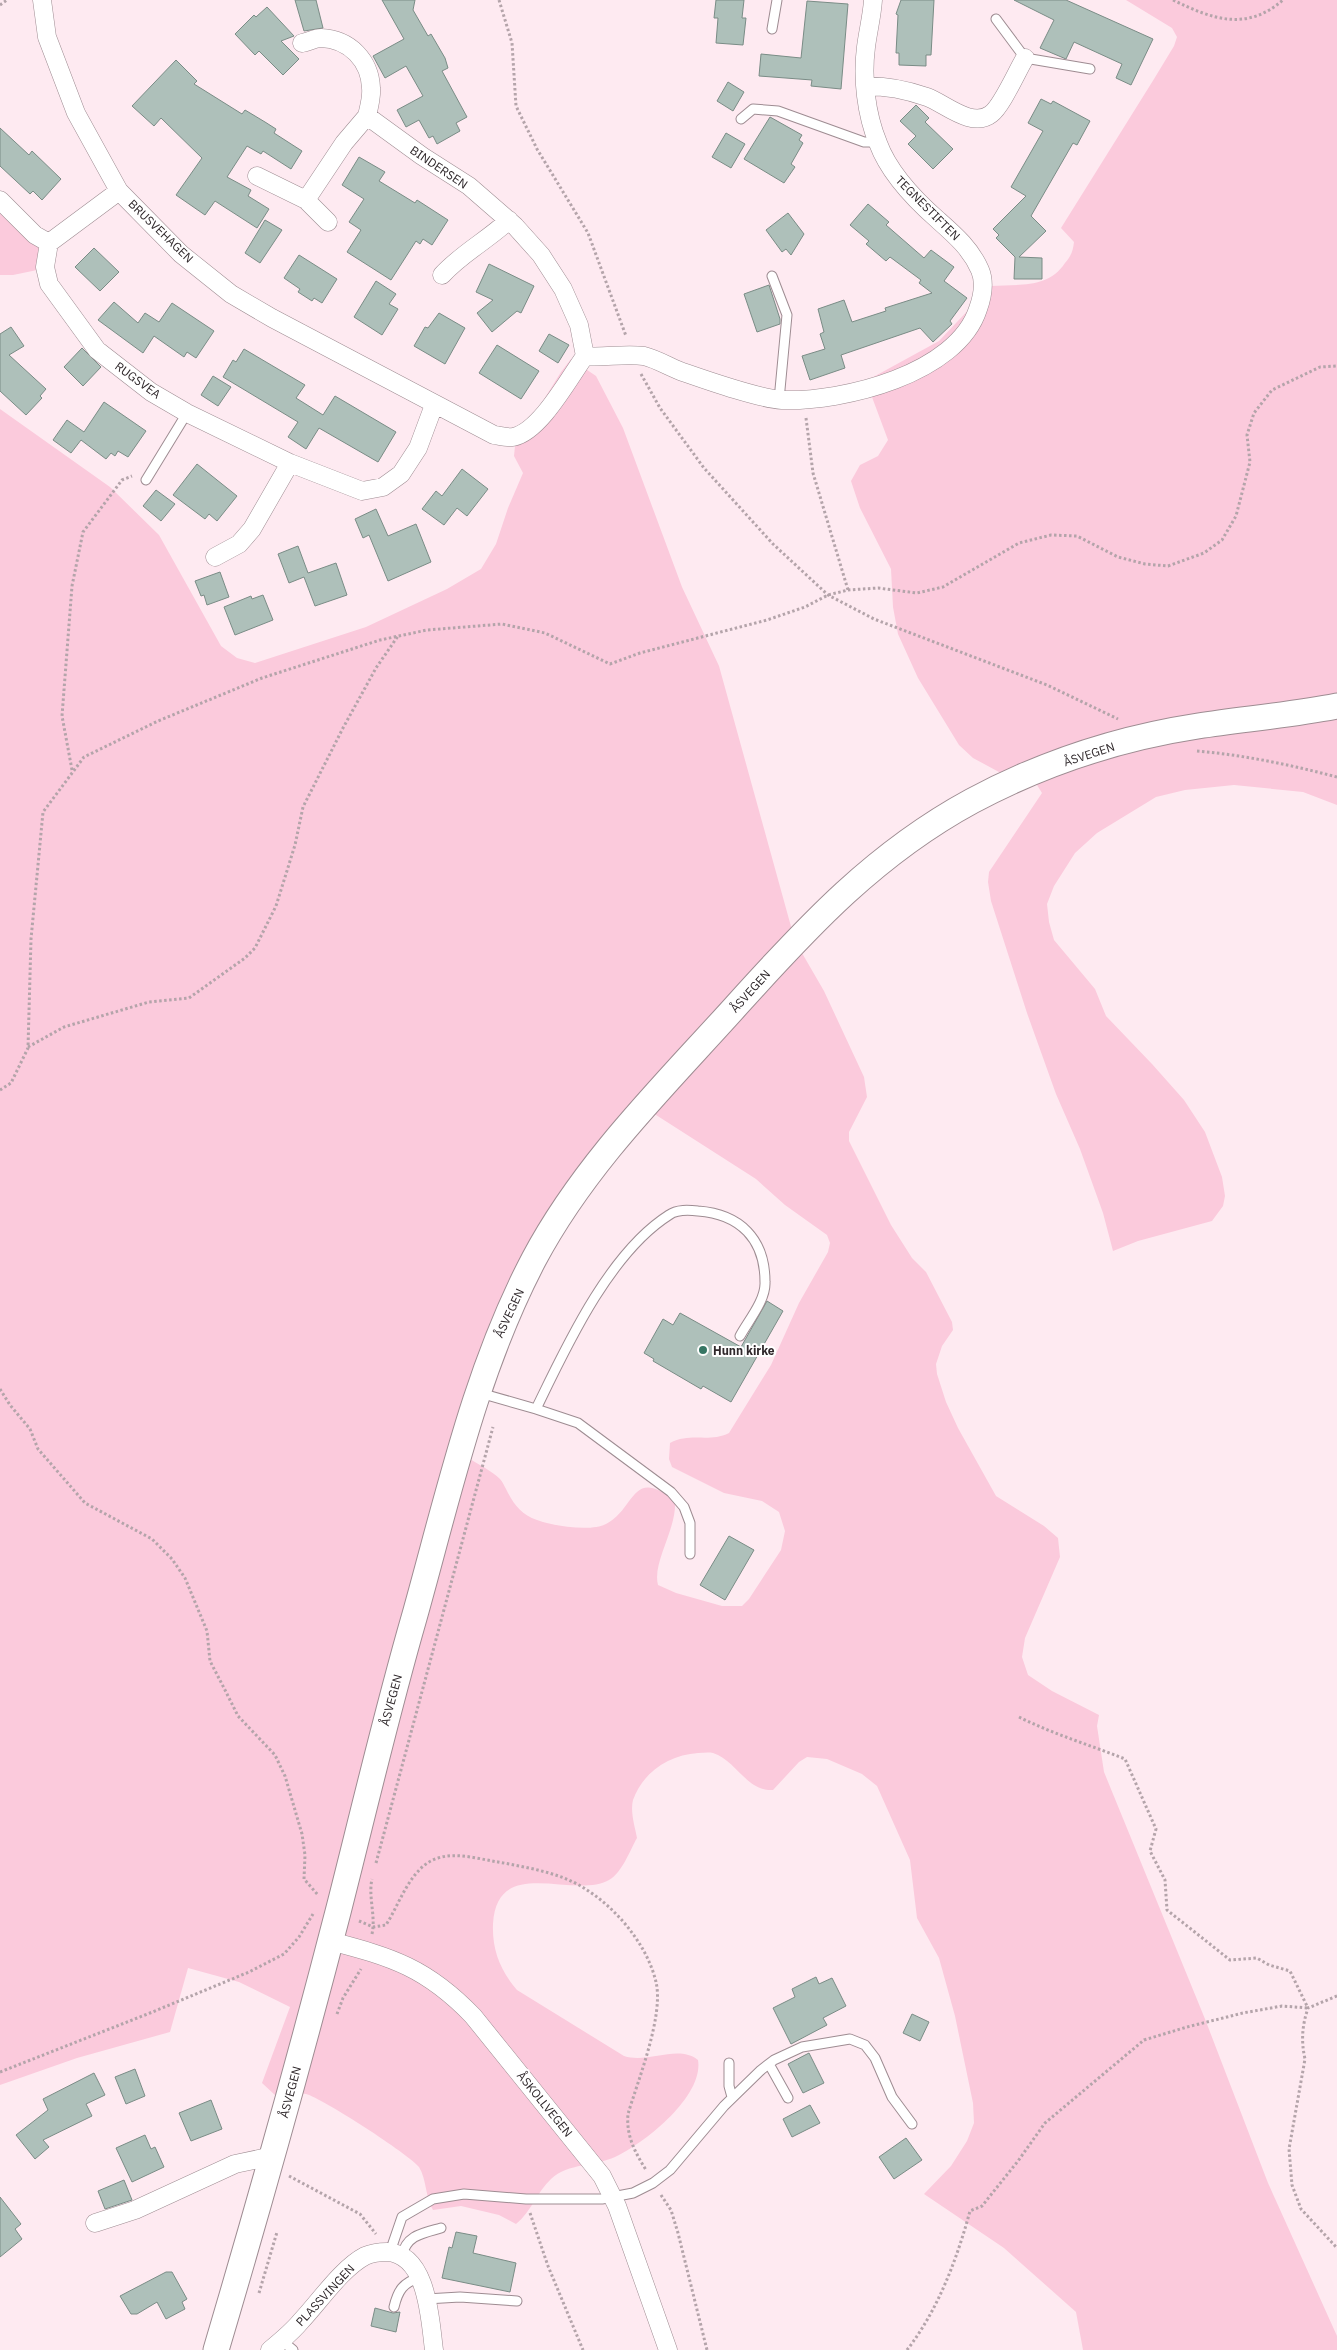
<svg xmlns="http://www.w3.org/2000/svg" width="1337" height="2350" font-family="'IBM Plex Sans',sans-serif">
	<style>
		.green { fill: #fbcadc; fill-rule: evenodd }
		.building { fill: #aec0ba; stroke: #7a8c86 }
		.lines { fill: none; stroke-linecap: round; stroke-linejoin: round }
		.service-casing { stroke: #9e8c92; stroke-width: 11 }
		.minor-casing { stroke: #9e8c92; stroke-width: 19 }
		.secondary-casing { stroke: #9e8c92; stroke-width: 27 }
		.path { stroke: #b4a4aa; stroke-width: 3; stroke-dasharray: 2.5 2.5; stroke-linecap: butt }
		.service { stroke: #fff; stroke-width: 9 }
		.minor { stroke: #fff; stroke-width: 18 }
		.secondary { stroke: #fff; stroke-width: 25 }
		.poi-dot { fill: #377664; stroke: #fff; stroke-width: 2 }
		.labels { text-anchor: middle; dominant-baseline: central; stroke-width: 4; stroke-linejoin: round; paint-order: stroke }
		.street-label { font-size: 12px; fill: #2f282b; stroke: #fff }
		.poi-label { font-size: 12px; font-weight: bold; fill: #2f282b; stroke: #fff; text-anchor: start }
	</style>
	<rect width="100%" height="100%" fill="#feeaf1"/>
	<!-- green -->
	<path class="green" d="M1126,0H1337V805L1303,792L1234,785L1185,790L1156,797L1097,833L1075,853L1054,886L1047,904L1049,922L1054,940L1095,989L1106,1016L1152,1064L1184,1100L1205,1132L1222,1177L1225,1196L1223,1206L1212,1221L1138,1241L1113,1251L1103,1213L1080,1149L1056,1094L1027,1013L991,901L988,882L989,872L1042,793L1037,785L1019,776L999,772L973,758L959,745L918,678L898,634L893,607L891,569L860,508L851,481L860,465L878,456L888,440L866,381L939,341L991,286C1018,284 1048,289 1065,263C1071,256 1073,251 1074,242L1061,228L1154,79L1174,46L1177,37L1172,28Z
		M0,200L52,244L42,269L13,275H0Z
		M571,359L596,376L623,428L682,587L719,666L795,941L824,991L864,1077L867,1097L849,1132V1141L891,1225L912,1258L926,1272L952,1322L953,1330L942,1346L936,1364L937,1374L946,1402L958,1428L996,1496L1044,1526L1058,1538L1060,1557L1025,1638L1022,1657L1028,1675L1052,1691L1099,1715L1097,1726L1104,1772L1205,2019L1268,2183L1337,2336V2350H1083L1076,2312L1004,2248L924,2194L951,2166L967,2141L974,2123L973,2103L955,2016L939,1958L917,1918L910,1860L877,1786L862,1774L827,1759L807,1757L799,1762L773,1790C747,1792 736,1760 713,1753C708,1752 703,1753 698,1753C669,1755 643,1772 633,1800C630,1812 635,1827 637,1838C630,1850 622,1873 609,1880C573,1900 497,1854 493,1924C492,1950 500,1970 517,1990L624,2056C648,2064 678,2044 698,2060C704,2096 645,2143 615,2157C596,2166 568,2163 551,2179C537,2192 531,2212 516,2224L499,2215L461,2206L433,2210C425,2197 427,2180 419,2167C410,2155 322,2098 306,2094C297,2092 284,2095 276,2096L262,2083L290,2007L239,1982L188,1968L170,2032L77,2058L0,2085V409L110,487L159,535L221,646L237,658L255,663L366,627L447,589L481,569L496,544L508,508L523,473L514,456L515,446L561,372ZM642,1106L756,1179L785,1205L827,1235L830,1243L828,1252L799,1303L771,1365L729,1433C709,1443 691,1432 670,1443L669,1459L672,1467L724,1493L762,1501L779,1512L785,1531L781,1550L749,1599L742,1606H722L676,1593L658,1585C652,1562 677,1529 675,1501C631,1466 636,1509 606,1524C591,1532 553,1526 537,1520C521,1514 514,1505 506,1489C504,1486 503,1482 500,1479C492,1471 478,1464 468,1458L537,1241Z"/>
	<!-- building -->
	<path class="building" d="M295,0H316L323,28L304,31Z
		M382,0H415L413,10L428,36L431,34L445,58L448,68L442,71L467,117L456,123L460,131L437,144L433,136L429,138L419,120L406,127L397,110L423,96L406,66L385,78L373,56L404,39Z
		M716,0H744L742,18H746L743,45L716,43L718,18H714Z
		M901,0H934L931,55H926V66L899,65V53H896L898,15L896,14Z
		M1014,0H1066L1153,39L1131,85L1116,78L1122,64L1074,42L1066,59L1040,48L1054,20Z
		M807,1L848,4L841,89L811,86L812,80L759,76L761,54L801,58Z
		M267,7L294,36L281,41L299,59L283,75L259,51L255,55L235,34L254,15L256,17Z
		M176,60L197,81L194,84L242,114L245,110L265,122L276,129L274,133L302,151L291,169L263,151L261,154L247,146L227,177L251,190L248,196L269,209L257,228L215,201L205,215L176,195L202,158L161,118L154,126L132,106Z
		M728,82L744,92L733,111L717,101Z
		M1041,99L1051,104L1053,101L1090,121L1077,145L1073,143L1031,216L1046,231L1019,257L1042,258V279H1014L1015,257L996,238L999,235L993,229L1026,196L1011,187L1043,131L1028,123Z
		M916,105L929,118L925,122L953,149L933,169L908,144L916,136L900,121Z
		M770,117L802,135L799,140L803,143L791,164L795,167L784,183L744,159Z
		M0,128L29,155L32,151L61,179L42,200L33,191L30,194L0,166Z
		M726,133L745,144L731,168L712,157Z
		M359,157L385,172L379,181L415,203L417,200L448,220L432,245L423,239L420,244L416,241L391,280L347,252L361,230L349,222L364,199L342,185Z
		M868,204L889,222L886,225L924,258L931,250L954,267L944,281L967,298L950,321L952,324L933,342L920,328L841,355L845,368L810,380L802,356L825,349L820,334L824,332L818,309L844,300L852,322L886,311L885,308L932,293L919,283L921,280L890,257L886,261L866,244L869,241L850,225Z
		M788,213L804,234L791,255L786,249L782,252L766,230Z
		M265,220L282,230L260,263L245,253Z
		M94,248L119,272L100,291L75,267Z
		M299,255L337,279L322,303L314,298L312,301L298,292L300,289L284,278Z
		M489,264L534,286L521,313L517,311L492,332L477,313L493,300L476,292Z
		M376,281L396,294L389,304L398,309L382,335L354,317Z
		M769,285L780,319V324L757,332L744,294Z
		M114,302L138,323L145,313L159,322L172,303L214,331L196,358L187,352L184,357L154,336L143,353L98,320Z
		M439,313L465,328L445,364L414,346L425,327L428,328Z
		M11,327L24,346L9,355L46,389L40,396L42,398L26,415L0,391V334Z
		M549,334L569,345L558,363L539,351Z
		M497,345L539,371L521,399L479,373Z
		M82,348L101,367L83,386L64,367Z
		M244,349L305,385L296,398L323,415L335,396L396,432L378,462L319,428L306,449L288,437L298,422L223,377L233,360L236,362Z
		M213,376L231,387L218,406L201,395Z
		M104,402L146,431L128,457L118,451L115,456L111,453L106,459L81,440L71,453L53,440L67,420L84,432Z
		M197,464L237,496L217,521L209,514L205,519L173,495Z
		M462,469L488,489L467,516L457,508L444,525L422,509L436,491L442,496Z
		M156,490L175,504L161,521L143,506Z
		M376,509L388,536L416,524L431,562L388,581L369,535L363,538L355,519Z
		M298,546L308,573L336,563L347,595L315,606L304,577L289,583L278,554Z
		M220,572L229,597L207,605L204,595L201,596L195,581Z
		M263,595L273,620L235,635L224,607L251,596L252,599Z
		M767,1301L783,1311L731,1402L703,1386L701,1389L653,1361L654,1359L644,1353L663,1319L673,1325L680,1313L741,1347Z
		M729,1536L754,1550L725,1600L700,1585Z
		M816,1977L819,1984L832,1978L846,2006L823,2018L827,2025L791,2044L773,2008L795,1997L792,1989Z
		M912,2014L929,2022L920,2041L903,2033Z
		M809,2053L824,2083L803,2093L788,2064Z
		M135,2069L145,2096L126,2104L115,2077Z
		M94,2073L105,2095L86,2104L92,2116L43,2140L49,2147L35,2159L16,2135L48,2110L43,2099Z
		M211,2100L222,2129L191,2141L179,2113Z
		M810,2105L820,2123L792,2137L783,2119Z
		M145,2135L151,2149L155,2147L164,2167L132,2182L116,2148Z
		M906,2138L922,2160L894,2179L879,2157Z
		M124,2180L132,2200L105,2209L98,2191Z
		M0,2197L21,2224L15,2229L22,2239L0,2257Z
		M456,2232L477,2236L473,2253L516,2263L510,2292L442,2278L449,2247L452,2248Z
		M166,2272H172L187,2299L182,2302L185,2309L166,2319L157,2302L137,2314H131L120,2296Z
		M375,2308L393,2313L400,2312L396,2332L371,2326Z"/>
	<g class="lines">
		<!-- service casing -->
		<g class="service-casing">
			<path id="service" d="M996,19L1025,58L1090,69
				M772,29L777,0
				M741,119L753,109L778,111L864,142H877
				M772,276L787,315L779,400
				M146,480L187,413
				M480,1393L536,1409C566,1347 609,1253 669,1215C677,1209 689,1210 698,1211C740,1214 765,1239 765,1282C766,1300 748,1321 740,1336
				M536,1409L578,1423L671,1492L684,1507L690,1523V1554
				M729,2063V2086L732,2097
				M769,2064L788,2098
				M390,2252L402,2217L433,2199L464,2194L526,2199H602L633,2193L653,2183L670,2170L724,2106L761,2070L774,2060L802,2047L850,2039L865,2045L875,2058L892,2097L912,2124
				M402,2256C406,2235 423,2233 441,2228
				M426,2299L460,2297L517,2301
				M394,2307C398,2290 403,2283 420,2277
				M281,2340L293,2350"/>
		</g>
		<!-- minor casing -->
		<g class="minor-casing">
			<path id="minor" d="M42,0L47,37L76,113L119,191L181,254L231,294L272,318L494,435C500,436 508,438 513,437C540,432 569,378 585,356C604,358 625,353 644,356C656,359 668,366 680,371C706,380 756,398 782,400C843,402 957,374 978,309C982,298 985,282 980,270C971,249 955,235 938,220C914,199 889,173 878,143C866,114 862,78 866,47C868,31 872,16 873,0
				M302,43C308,42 315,38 321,38C350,39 370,61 371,88C372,97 369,107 367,116L422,156L469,186L515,226L541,255L563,289L579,325L585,356
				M866,86C887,86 907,90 927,97C944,103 972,129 991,114C1002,106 1017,71 1025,58
				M257,176L306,200L344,143L367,116
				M119,191L49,243L45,267L49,284L97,350L151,392L187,413L290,463L362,491L383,487L401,474L418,448L434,405
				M0,200L35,235L49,243
				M306,200L328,222
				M442,275C462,253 488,240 509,220
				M215,557L239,544L252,529L290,463
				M330,1941C392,1957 427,1968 473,2016L602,2176L617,2206L668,2350
				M95,2223L135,2210L235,2164L273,2156
				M270,2350C281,2341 292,2332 301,2321C319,2302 342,2268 365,2256C372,2253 380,2252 387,2252C428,2254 430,2320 434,2350"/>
		</g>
		<!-- secondary casing -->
		<g class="secondary-casing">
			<path id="secondary" d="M216,2350C259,2205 300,2059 338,1912C363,1814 386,1715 414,1618C448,1497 475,1371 534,1259C585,1163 664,1086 736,1006C809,925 876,853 972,801C1041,764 1120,738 1198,726C1244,719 1291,715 1337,706"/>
		</g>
		<!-- path -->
		<path class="path" d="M499,0L512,43L516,106L537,149L588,233L626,336
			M1173,0C1212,19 1246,32 1283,0
			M0,5L7,0
			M641,374L660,408L704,468L773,544L828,595L874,619L1047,685L1118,719
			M806,418L813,473L848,590
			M1197,751C1244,755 1291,765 1337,777
			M72,770L62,716L72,586L83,532L122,480L132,476
			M28,1047L64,1027L149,1002L189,998L245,958L255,948L276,906L295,845L303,807L343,728L376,668L398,636
			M0,1090L11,1083L28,1048L31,939L43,812L84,757L158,721L262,678L380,640L427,630L502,624L545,633L610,664L640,653L767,620L805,607L828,595L848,590L878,588L917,593L943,587L1019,543L1051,535L1077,536L1118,557L1145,564L1168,566L1204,553L1222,540L1236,516L1250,462L1247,435L1254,413L1272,390L1320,367L1337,366
			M0,1389L10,1405L30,1429L38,1449L85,1503L152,1539L172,1559L185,1578L207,1631L210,1661L224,1688L238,1716L275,1755L285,1776L302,1834L305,1855L304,1879L318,1895
			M1019,1717C1053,1734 1090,1745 1125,1759L1156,1829L1150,1851L1165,1880L1167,1910L1230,1960L1257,1958L1269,1965L1290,1971L1308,2008
			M376,1863L493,1427
			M359,1921L373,1927L386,1925C400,1903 411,1866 438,1858C457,1852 479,1859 498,1862C520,1866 543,1870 564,1878C605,1894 646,1939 656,1982C664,2016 638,2080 628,2114C626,2136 635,2152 646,2170
			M372,1934C376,1916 368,1897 372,1879
			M1337,1996L1308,2008C1302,2026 1301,2041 1305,2059L1289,2149L1292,2185L1301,2209L1337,2248
			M337,2014L343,1998L361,1969
			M0,2072L150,2013L249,1972L284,1954L299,1937L313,1914
			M289,2176L360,2214L376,2234
			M661,2195L671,2210L678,2233L707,2350
			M530,2213L548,2266L583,2350
			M259,2293L277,2232
			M907,2350C938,2310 957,2259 970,2211L982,2206L1018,2161L1045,2123L1144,2040L1187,2027L1243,2013L1282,2006L1308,2008"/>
		<!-- service -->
		<use href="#service" class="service"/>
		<!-- minor -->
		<use href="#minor" class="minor"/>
		<!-- secondary -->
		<use href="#secondary" class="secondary"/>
	</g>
	<!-- markers -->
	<circle class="poi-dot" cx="703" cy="1350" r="5"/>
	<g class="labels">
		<!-- street labels -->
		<g class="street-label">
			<text transform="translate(439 167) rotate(34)">BINDERSEN</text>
			<text transform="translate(928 208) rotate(45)">TEGNESTIFTEN</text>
			<text transform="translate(161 231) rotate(44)">BRUSVEHAGEN</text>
			<text transform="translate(138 380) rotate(36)">RUGSVEA</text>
			<text transform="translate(1089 754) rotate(-18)">ÅSVEGEN</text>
			<text transform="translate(750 991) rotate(-48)">ÅSVEGEN</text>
			<text transform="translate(509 1313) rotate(-65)">ÅSVEGEN</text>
			<text transform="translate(391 1700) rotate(-75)">ÅSVEGEN</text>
			<text transform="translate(290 2092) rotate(-75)">ÅSVEGEN</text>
			<text transform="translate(545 2104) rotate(51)">ÅSKOLLVEGEN</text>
			<text transform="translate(325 2295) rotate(-47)">PLASSVINGEN</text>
		</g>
		<!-- poi labels -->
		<g class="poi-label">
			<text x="713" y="1350">Hunn kirke</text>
		</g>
	</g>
</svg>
